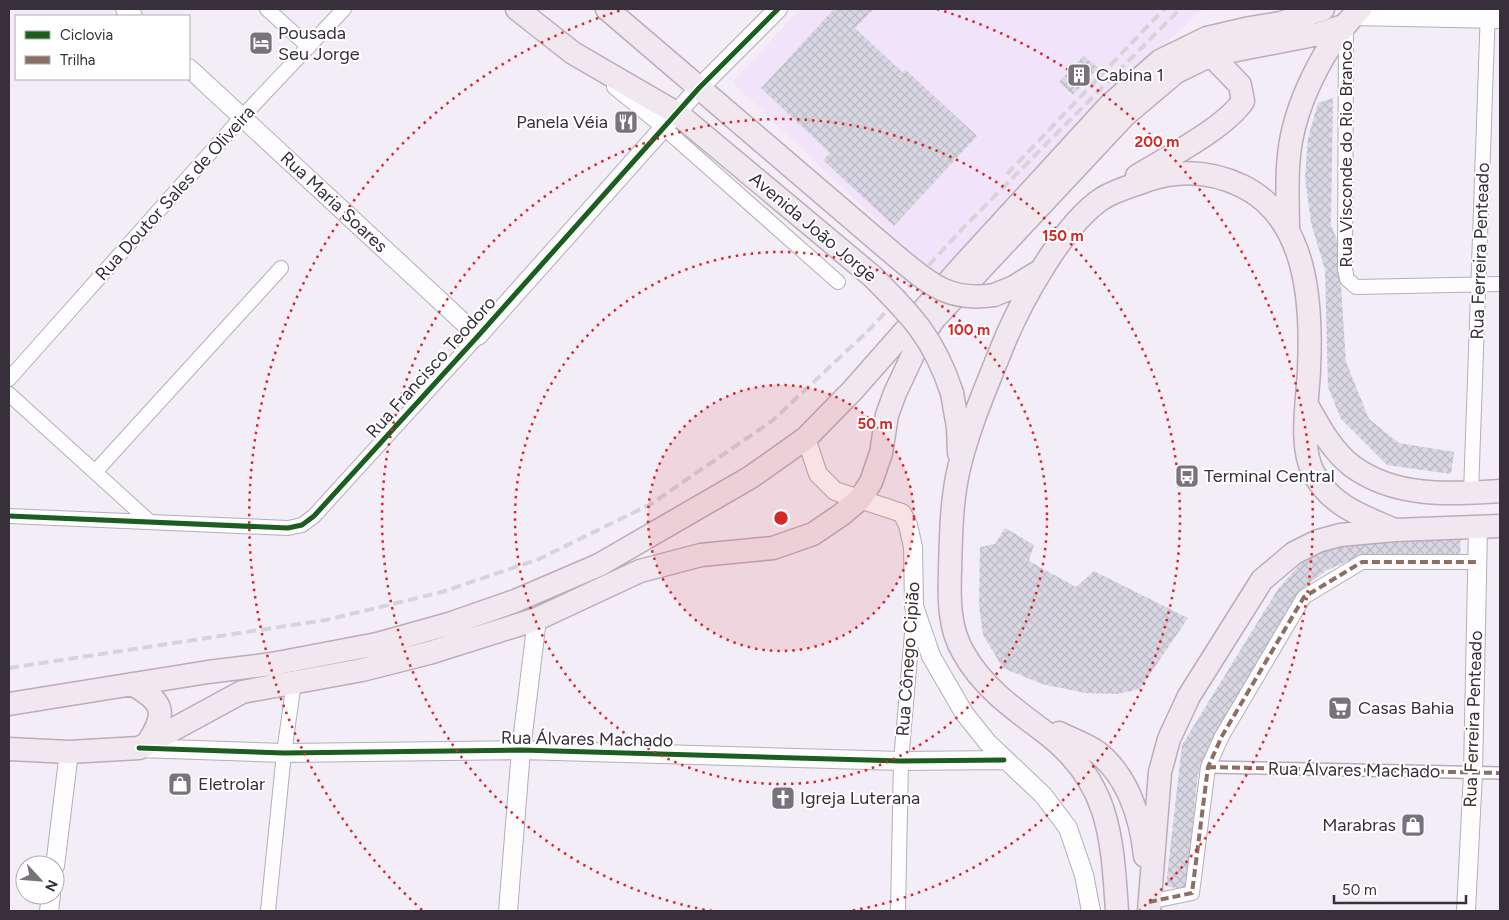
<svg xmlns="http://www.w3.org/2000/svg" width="1509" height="920" font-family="Figtree,sans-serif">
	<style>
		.built { fill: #f1e4fa }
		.building { fill: url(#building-cross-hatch) }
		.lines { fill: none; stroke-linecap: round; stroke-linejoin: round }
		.pedestrian-casing { stroke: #b4aeb8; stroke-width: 14 }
		.minor-casing { stroke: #b4aeb8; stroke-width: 16 }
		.tertiary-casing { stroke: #b4aeb8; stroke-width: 20 }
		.primary-casing { stroke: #bdabba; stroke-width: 25 }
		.pedestrian { stroke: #fdfcfe; stroke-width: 11 }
		.minor { stroke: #fdfcfe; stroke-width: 14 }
		.tertiary { stroke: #fdfcfe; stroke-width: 18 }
		.primary { stroke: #f1e7ef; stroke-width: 22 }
		.rail { stroke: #d6d4d8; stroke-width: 4; stroke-dasharray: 10 5; stroke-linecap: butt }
		.primary-bridge-casing { stroke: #bdabba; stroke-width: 25; stroke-linecap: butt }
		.primary-bridge { stroke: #f1e7ef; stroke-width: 22 }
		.quiet { stroke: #8d6e63; stroke-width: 4; stroke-dasharray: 8 4; stroke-linecap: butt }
		.cycleway-casing { stroke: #fff; stroke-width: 8 }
		.cycleway { stroke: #1b5e20; stroke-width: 5 }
		.ring { fill: none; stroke: #d62828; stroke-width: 2.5; stroke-dasharray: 2.5 5 }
		.labels { text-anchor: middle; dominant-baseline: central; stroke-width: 4; stroke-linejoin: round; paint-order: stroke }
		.poi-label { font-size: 18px; fill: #37303b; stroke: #fff; text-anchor: start }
		.street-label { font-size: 18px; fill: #37303b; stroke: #fff }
		.centre { fill: #d62828; stroke: #fff; stroke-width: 2.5 }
		.ring-label { font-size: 15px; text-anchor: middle; font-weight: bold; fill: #d62828; stroke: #fff; stroke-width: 4; stroke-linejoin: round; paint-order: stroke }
	</style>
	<defs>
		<pattern id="building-cross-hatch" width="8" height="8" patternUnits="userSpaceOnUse" patternTransform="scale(1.25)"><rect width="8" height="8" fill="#d9d7e3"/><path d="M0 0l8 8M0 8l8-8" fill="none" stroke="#bbb9c4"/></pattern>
	</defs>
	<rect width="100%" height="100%" fill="#f3edf8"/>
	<!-- built -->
	<path class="built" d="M800,9H1203L1133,72L937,278L732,82Z"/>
	<!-- building -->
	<path class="building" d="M834,9H874L855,28L903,73L906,70L977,136L894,226L823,160L830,153L761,88Z
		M1084,56L1098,68L1073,95L1059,82Z
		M1333,98L1331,225L1338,242L1346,362L1369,419L1399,443L1454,452L1451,474L1387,465L1341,419L1328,387L1325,270L1311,223L1305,177L1308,138L1318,103Z
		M1005,528L1034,545L1029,561L1076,587L1094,571L1188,618L1140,689L1117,694L1085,693L1042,684L1003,668L983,635L979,605L980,547L995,544Z
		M1461,536L1460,558L1358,557L1327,570L1300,590L1217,733L1198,773L1186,890L1166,886L1182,745L1278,589L1308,555L1355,540Z"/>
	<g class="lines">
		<!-- pedestrian casing -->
		<g class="pedestrian-casing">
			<path id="pedestrian" d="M1208,767L1500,773"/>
		</g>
		<!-- minor casing -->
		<g class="minor-casing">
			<path id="minor" d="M267,9L309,47
				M1346,25L1345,269L1347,279L1356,287L1500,284
				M614,87L664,128L838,282
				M9,379L242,117L344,9
				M9,394L150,522
				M95,472L281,268
				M1471,493L1488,9
				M9,516L288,528L302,525L314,516L478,336
				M1149,902L1192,893L1208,767L1222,736L1304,597L1362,562H1478
				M268,911L284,753L294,682
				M898,911L901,761L914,610"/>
		</g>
		<!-- tertiary casing -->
		<g class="tertiary-casing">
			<path id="tertiary" d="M125,9L133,16
				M1353,16L1500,19
				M189,68L478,336L699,88L778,9
				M806,438L818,474L835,491L902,513L908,525L913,547L914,606L931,656L964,713L988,743L1043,795L1068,828L1084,875L1091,911
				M139,748L284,753L521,750L901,761L1004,760
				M55,866L69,752
				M49,911L51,895
				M508,911L521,750L537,619
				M1466,911L1473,773L1478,527"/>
		</g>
		<!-- primary casing -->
		<g class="primary-casing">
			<path id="primary" d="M517,9L573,53L678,114L872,276
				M607,9L897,257
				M1137,176C1166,158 1224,129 1243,101L1240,85L1211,55
				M1288,231C1288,206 1286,180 1289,155C1294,105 1325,43 1360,9
				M994,295L1014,287L1040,271
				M952,393L958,427L959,453
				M1307,405C1319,426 1332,451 1352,466C1395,498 1450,494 1500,491
				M132,684C162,701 168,711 149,741
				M9,704L208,672L272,664L377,644L452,623L515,601L599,565L751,477L806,438L852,391L965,263L1110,105L1160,61L1207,38L1250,28L1281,23L1323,9
				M1059,733C1071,739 1086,744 1097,752C1128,776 1141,818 1145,856
				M9,749L69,752L139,748L242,692L362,670L429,653L537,619L640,571L701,555L773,548L813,534L841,515L860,499L871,482L881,453L887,415L895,393L919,342L934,319L1125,115L1176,72L1211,55L1319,34L1343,26
				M1117,911C1112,837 1110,782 1046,733C1014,709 983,688 963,652C949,628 949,599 950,571C951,537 951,502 959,468C969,426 987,385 1003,345C1021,301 1063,224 1103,198C1116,190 1135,185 1148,180C1181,169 1211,171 1242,186C1308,218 1312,305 1309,369C1308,399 1299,445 1313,472C1329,505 1364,517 1395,530
				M1149,911L1160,772L1169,739L1189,696L1262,580L1294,553L1318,541L1340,535L1395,530L1500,526"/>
		</g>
		<!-- pedestrian -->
		<use href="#pedestrian" class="pedestrian"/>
		<!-- minor -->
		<use href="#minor" class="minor"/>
		<!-- tertiary -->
		<use href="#tertiary" class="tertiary"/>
		<!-- primary -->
		<use href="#primary" class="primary"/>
		<!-- rail -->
		<path class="rail" d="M1007,174L1164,9
			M9,668L326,620L442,592L539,559L651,504L772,421L868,331L965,226L1180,9"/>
		<!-- primary-bridge casing -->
		<g class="primary-bridge-casing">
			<path id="primary-bridge" d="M897,257C930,284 949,302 994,295
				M872,276C912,316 934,338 952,393"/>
		</g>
		<!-- primary-bridge -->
		<use href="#primary-bridge" class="primary-bridge"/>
		<!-- quiet -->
		<path class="quiet" d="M1208,767L1500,773
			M1149,902L1192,893L1208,767L1222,736L1304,597L1362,562H1478"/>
		<!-- cycleway casing -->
		<g class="cycleway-casing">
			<path id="cycleway" d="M9,516L288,528L302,525L314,516L478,336L699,88L778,9
				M139,748L284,753L521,750L901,761L1004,760"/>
		</g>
		<!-- cycleway -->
		<use href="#cycleway" class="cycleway"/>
	</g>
	<!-- distance rings -->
	<circle cx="781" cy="518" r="133" fill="#d62828" fill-opacity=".12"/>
	<g class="ring">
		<circle cx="781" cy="518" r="133"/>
		<circle cx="781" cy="518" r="266"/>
		<path d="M712 911A399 399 0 1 1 850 911"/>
		<path d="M422 910A532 532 0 0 1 625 9M937 9A532 532 0 0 1 1140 910"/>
	</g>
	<!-- icons -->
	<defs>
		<g id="hotel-square" transform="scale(1.25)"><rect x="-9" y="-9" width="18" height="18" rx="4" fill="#79727d" stroke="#fff"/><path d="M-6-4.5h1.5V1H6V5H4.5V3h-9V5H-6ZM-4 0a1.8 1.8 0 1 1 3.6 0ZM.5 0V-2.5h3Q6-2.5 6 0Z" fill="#fff"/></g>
		<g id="building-square" transform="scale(1.25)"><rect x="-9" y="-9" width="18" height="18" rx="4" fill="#79727d" stroke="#fff"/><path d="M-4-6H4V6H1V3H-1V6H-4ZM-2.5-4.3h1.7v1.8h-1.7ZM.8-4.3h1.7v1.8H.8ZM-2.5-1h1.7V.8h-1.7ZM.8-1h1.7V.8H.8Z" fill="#fff"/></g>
		<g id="restaurant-square" transform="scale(1.25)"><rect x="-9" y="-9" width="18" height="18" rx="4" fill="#79727d" stroke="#fff"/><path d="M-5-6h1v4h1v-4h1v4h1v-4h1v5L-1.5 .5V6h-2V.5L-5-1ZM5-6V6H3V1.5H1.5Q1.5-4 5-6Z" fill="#fff"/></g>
		<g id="bus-square" transform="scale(1.25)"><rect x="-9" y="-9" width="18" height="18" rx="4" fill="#79727d" stroke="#fff"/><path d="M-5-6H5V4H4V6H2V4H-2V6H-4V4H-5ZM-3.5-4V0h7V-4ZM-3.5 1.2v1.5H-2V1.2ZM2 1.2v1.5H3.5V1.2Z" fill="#fff"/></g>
		<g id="supermarket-square" transform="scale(1.25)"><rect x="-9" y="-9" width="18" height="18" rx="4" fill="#79727d" stroke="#fff"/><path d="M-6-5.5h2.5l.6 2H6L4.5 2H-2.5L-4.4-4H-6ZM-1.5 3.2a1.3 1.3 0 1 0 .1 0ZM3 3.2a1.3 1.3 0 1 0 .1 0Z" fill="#fff"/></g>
		<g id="shop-square" transform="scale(1.25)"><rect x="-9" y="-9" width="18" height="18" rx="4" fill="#79727d" stroke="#fff"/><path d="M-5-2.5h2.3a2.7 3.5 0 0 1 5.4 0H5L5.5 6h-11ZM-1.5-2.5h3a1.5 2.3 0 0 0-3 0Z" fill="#fff"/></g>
		<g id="church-square" transform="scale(1.25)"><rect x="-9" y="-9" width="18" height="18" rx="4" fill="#79727d" stroke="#fff"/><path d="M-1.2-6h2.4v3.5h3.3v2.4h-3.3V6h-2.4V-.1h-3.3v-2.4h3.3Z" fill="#fff"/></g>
	</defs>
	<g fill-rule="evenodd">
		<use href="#hotel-square" x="261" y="43"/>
		<use href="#building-square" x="1079" y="75"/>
		<use href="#restaurant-square" x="626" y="122"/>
		<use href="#bus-square" x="1187" y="476"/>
		<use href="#supermarket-square" x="1340" y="708"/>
		<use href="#shop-square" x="180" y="784"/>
		<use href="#church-square" x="783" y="798"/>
		<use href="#shop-square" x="1413" y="825"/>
	</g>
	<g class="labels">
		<!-- poi labels -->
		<g class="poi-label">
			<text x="278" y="33">Pousada<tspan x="278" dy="21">Seu Jorge</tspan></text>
			<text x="1096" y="75">Cabina 1</text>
			<text x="608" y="122" text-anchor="end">Panela Véia</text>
			<text x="1204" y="476">Terminal Central</text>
			<text x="1358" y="708">Casas Bahia</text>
			<text x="198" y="784">Eletrolar</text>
			<text x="800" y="798">Igreja Luterana</text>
			<text x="1396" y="825" text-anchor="end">Marabras</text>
		</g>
		<!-- street labels -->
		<g class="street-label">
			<text transform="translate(1346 154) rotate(-90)">Rua Visconde do Rio Branco</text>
			<text transform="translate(175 193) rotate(-48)">Rua Doutor Sales de Oliveira</text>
			<text transform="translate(334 202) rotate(43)">Rua Maria Soares</text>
			<text transform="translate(813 227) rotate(40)">Avenida João Jorge</text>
			<text transform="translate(1480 251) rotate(-88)">Rua Ferreira Penteado</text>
			<text transform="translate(431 367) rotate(-48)">Rua Francisco Teodoro</text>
			<text transform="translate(908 659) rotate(-86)">Rua Cônego Cipião</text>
			<text transform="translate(1473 719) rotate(-88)">Rua Ferreira Penteado</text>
			<text transform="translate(587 739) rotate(1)">Rua Álvares Machado</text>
			<text transform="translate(1354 770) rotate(1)">Rua Álvares Machado</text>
		</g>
	</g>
	<circle cx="781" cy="518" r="8" class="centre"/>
	<g class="ring-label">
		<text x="1157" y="147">200 m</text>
		<text x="1063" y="241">150 m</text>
		<text x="969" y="335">100 m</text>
		<text x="875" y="429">50 m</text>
	</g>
	<!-- border -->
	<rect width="1509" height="920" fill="none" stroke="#37303b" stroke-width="20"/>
	<!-- legend -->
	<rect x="15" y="15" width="175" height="65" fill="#ffffff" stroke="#afacb1"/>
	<rect x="25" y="31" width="25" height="8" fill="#1b5e20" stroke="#afacb1"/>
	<text x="60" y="40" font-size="15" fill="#37303b">Ciclovia</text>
	<rect x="25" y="56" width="25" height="8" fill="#8d6e63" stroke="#afacb1"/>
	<text x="60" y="65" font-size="15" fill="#37303b">Trilha</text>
	<!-- north arrow -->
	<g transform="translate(40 880) rotate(116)"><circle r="24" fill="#ffffff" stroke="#afacb1"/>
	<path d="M0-4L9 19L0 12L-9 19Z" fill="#79727d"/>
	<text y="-8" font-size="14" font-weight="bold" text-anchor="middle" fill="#37303b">N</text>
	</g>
	<!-- scale -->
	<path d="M1334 895v8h132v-8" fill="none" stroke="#37303b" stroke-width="2.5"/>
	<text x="1342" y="895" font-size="15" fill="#37303b" stroke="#ffffff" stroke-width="4" paint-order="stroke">50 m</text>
</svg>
